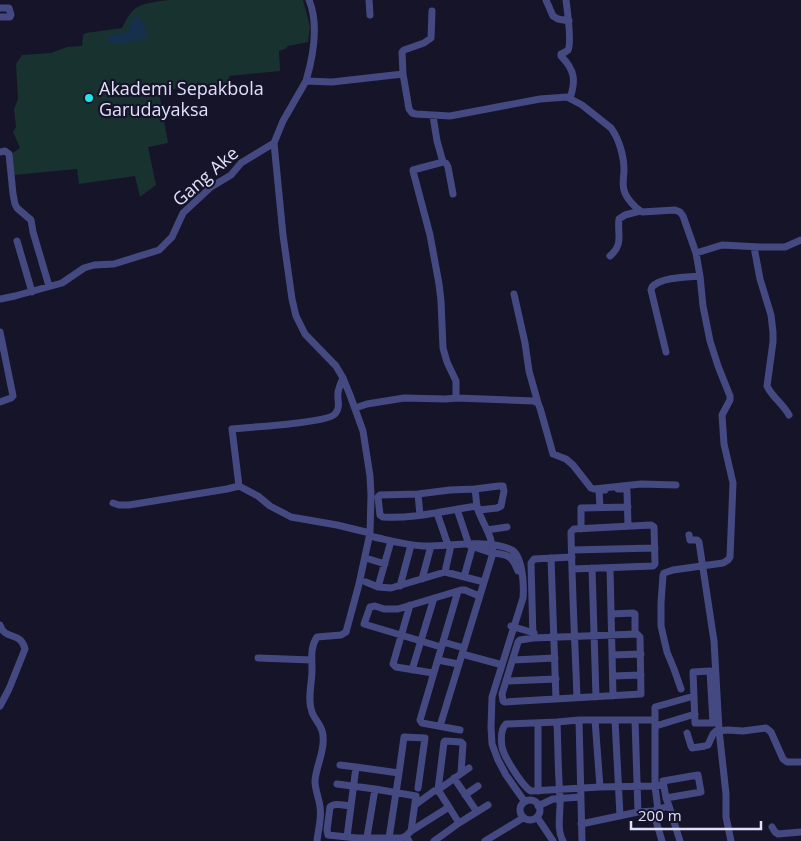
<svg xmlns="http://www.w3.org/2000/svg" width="801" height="841" font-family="'Open Sans',sans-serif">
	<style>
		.green { fill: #18322f }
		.water { fill: #162f4b }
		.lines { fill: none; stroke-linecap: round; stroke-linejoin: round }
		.minor { stroke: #454982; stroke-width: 7 }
		.poi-dot { fill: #23e4e4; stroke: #161429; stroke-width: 2 }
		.labels { text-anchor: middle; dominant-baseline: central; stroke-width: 4.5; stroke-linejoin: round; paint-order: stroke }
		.poi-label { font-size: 18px; fill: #e0e0fb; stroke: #161429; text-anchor: start }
		.street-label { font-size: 18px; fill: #e0e0fb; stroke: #161429 }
	</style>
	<rect width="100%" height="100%" fill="#161429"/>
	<!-- green -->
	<path class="green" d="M168,0H303L310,27L308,42L288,46L285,49L279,51L280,71L229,76L231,93L209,96H202L193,90L188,88L171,89L161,86L159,92L168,143L148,147L156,185L140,197L135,176L79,184L77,169L13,175L11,154L20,148L13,132L16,127L14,109L18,99L16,64L22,55L51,53L67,47L82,46L83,35L86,33L122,28C125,22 130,12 136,8C143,3 160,1 168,0Z"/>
	<!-- water -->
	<path class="water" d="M137,15L139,16C142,18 146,30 147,34V36L143,40L121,44H110L107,39L109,35L122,33L128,31L131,20Z"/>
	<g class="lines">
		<!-- minor -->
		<path class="minor" d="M309,0C319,24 313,57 306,81L283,121L274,143L283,235L292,299L296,316L305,334L336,366L343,378L350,395L363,431L370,476L371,495L370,533L359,584L346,632L341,635L317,637C310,647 312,659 312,670C312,684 307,699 312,712C315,721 323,726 323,736C325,752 316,765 315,781C315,790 319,798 320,807C322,818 318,830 317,841
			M369,0L370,15
			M546,0L553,16L558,19L569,21
			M566,0C567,8 572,43 568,50C567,51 562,54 561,54V56C575,70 576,81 570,98
			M0,8H9L11,15L10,17H0
			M403,74L409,109L412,113L416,114L450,116L540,99L567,97L582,105L611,128C619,139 624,156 624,170C624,176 622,184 624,190C626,198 635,208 642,212L675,210L680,212L683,216L696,253L700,276L703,306L710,341L718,366L730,396V400L722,415L724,444L733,483L730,557L728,560L723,563L673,570L664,573L663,575L661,603V626L667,652L674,669L681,689
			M306,81L332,82L403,74L402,52L404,50L424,43L431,38L432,11
			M433,116L437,141L443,162L413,170V171L430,235L439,284L441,301L443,348L447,362L456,381V398
			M0,152L5,151L9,154L13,194L15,204L17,208L31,220L33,232L49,286
			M443,162L446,163L448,167L453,194
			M17,241L32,292
			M754,247L760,279L771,315L773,332V342L767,386C772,397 783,404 789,415
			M696,253L722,245L760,247H785L801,240
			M610,256C624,244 617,235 619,219L625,215L640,211
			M514,294L525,343L529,371L538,403
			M0,299L15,296L62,283L84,268L94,265L114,264L159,250L172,237L183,213L211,187L231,175L241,163L274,143
			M0,332L13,396L11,398L0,402
			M666,352L651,290L652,287C661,277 687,277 700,276
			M355,408L367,404L404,398L446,399L456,398L534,401L538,403L540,408L553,454L566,459L573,465L591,488L594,489L641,484L676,485
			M239,486L232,429C249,427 327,423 335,414C341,407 337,401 338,392C339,387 341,382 343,378
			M618,489H625L627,491L628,526
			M418,494L420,515
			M113,503L119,505H129L227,489L239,486L258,496L270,506L291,517L337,525L370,533
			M477,506C447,510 415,519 383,517L380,515L378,497L380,495L418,494L450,490L475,489L499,486H503L504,491L501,506L497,508L479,510
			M600,507L599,491L601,490H605
			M457,509L469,545
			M437,513L448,545
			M581,529V508L628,507
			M487,530L507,527
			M689,535L690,540H697L699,542L714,641L719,730L726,794V817L731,841
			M374,537C392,541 409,546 427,546C451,546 491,539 512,550C523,557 524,586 523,598L492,697L491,727L492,744L498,760L506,775L525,802
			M474,547C481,549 487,552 494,553C509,555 512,556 518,571
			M572,550L655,548
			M551,558L556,699
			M369,559L385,564
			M592,568L596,697
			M610,568L613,696
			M572,569L653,566L655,564L654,527L651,525L574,529L571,532C572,588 575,643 577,698
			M445,572L451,545
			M464,577L473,545
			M422,579L431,546
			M366,582L378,587L391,588L445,572L484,582
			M400,586L411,545
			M378,587L391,541
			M458,591L420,720L422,723L460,730
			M410,605L393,664L396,667L433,673
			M611,614L633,613L635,614V634
			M0,625C5,641 21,631 25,649L9,689L0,706
			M511,626L534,633
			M637,634L640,637L641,694L505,702L503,701L502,694L518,642L520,640L533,638Z
			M533,638L531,563L534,559L572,557
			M443,642L464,648
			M441,647L364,624L370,607L375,606L384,609H398L461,590H465L479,596
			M462,654L499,664
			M612,655L641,654
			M258,658L312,660
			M438,660L458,664
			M513,660L555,658
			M412,670L434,598
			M710,671L713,723H695L693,672Z
			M613,676L641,675
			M506,681L556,679
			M579,720L582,841
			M595,720L600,787
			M615,720L620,816
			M635,720L638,812
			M655,720H579L557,722L506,724C501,729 501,740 502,747C504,757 523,787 531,791L600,787L655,786L663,785
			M557,722C558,747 558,773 560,798C561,811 556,829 563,841
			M538,723V791
			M659,725L695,714
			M440,726L493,553C493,537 483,524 478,510C476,503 476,496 475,489
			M687,733L691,746L692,748L705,746L708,745L713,734L716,731L728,730L743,731L766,728L771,732L783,759L787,762H801
			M340,765L356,767
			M399,773L404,737L425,738L418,788
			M454,778L477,812
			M337,784L375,789L367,837
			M375,789L416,796L411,831L406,836
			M438,790L444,742L445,741L461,742L463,744L461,773
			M438,790L469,768
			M465,795L478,786
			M666,798L701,792L698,775L663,781L666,798L669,806
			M520 810a10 10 0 1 1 20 0a10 10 0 1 1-20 0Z
			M415,805L434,791L438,790L449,807
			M351,806C345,806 335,802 330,807L327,830L328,835L357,838H402L406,836L409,841
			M538,806L553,799L580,797
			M658,810L655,786V707L694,696
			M653,811L662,841
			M537,817L553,841
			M581,824L638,812L653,811L669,806L680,841
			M772,827L775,832L778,834L801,832
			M411,831L449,807L459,823
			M347,837L356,767L399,773L389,838
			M434,841L459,823L488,805
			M485,841L523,818"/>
	</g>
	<!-- markers -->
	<circle class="poi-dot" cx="89" cy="98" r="5"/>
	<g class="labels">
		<!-- poi labels -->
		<g class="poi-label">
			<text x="99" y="88">Akademi Sepakbola<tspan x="99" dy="21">Garudayaksa</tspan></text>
		</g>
		<!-- street labels -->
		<g class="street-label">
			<text transform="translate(205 176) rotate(-41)">Gang Ake</text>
		</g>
	</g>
	<!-- scale -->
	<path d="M631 821v8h130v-8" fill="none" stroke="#e0e0fb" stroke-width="2.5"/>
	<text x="638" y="821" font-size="15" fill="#e0e0fb" stroke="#161429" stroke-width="4" paint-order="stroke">200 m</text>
</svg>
